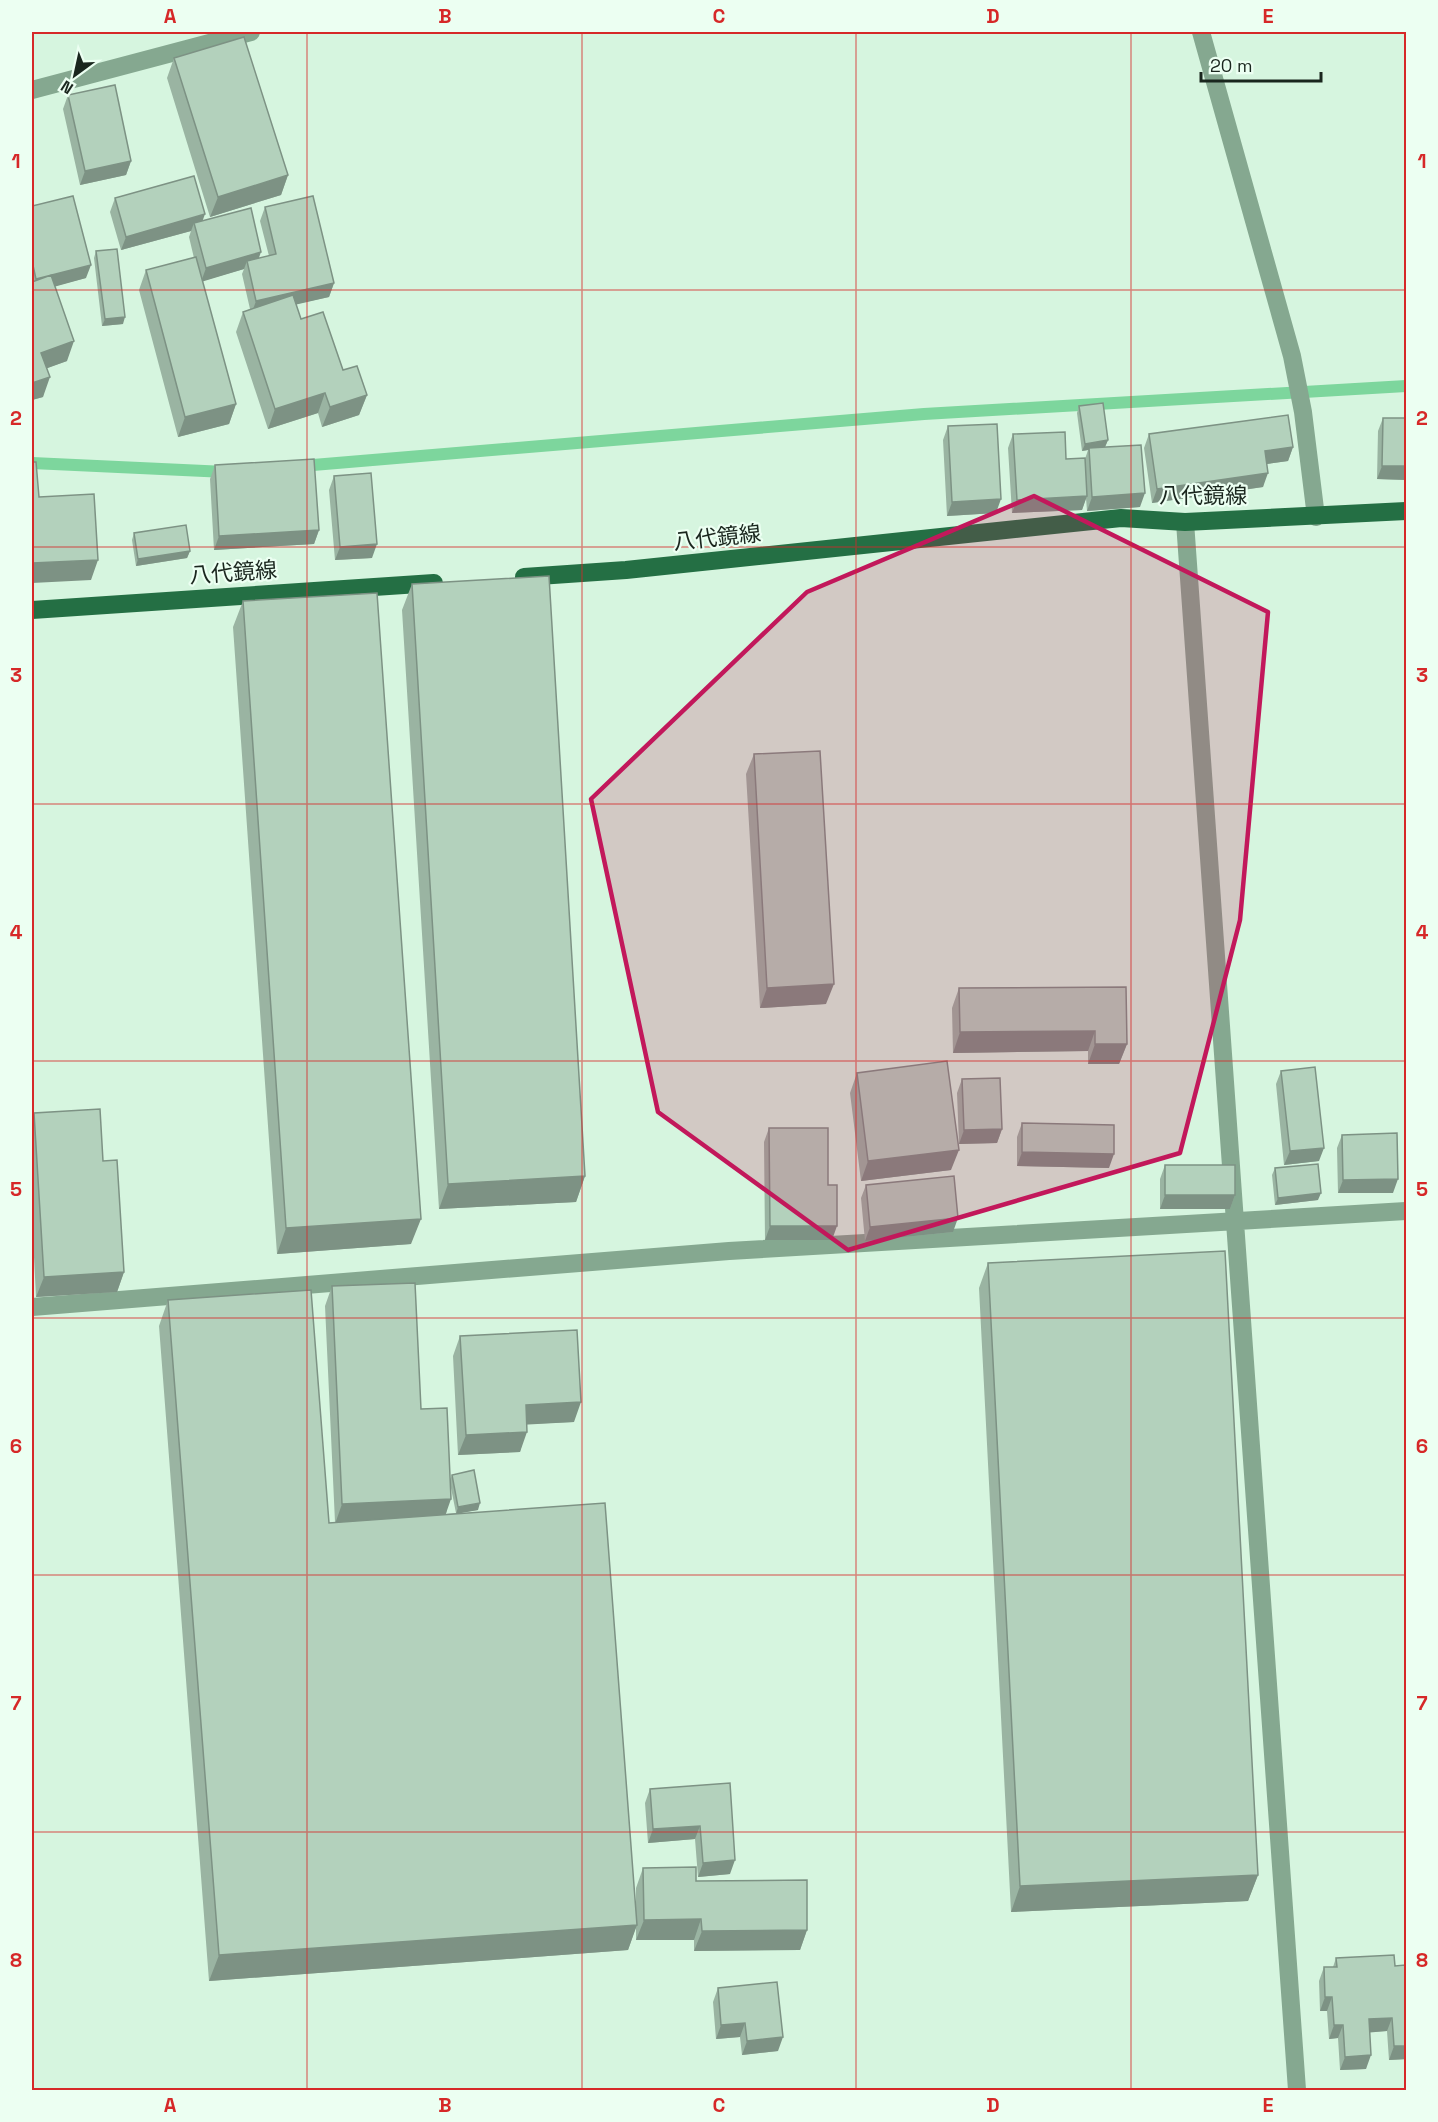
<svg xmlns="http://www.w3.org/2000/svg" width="1438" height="2122" font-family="'Space Grotesk','Noto Sans JP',sans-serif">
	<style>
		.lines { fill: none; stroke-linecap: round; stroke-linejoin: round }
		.stream { stroke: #7dd69d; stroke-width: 12 }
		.street { stroke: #85a890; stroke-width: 18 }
		.primary { stroke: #246f44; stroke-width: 18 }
		.wall { fill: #9ab4a2; fill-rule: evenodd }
		.shaded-wall { fill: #7d9284 }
		.building { fill: #b3d1bc; stroke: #7d9284; stroke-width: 1.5 }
		.marked { fill: #c2185b; fill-opacity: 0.2; stroke: #c2185b; stroke-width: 4.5; stroke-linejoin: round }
		.grid { fill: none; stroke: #d62828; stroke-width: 1.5; stroke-opacity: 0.55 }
		.labels { text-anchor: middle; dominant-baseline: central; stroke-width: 4.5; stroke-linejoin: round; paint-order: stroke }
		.street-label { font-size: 22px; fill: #1a261e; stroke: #ecfff2 }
		.neatline { fill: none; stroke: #d62828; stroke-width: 2 }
		.grid-label { font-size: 20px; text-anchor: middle; font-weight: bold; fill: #d62828 }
	</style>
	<rect width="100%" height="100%" fill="#d6f5df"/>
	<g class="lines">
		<!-- stream -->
		<path class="stream" d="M32,463L226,472
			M301,466L924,414L1406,386"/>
		<!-- street -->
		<path class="street" d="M1201,32L1292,356L1303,412L1316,517
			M32,90L251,32
			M1185,522L1297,2090
			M32,1307L729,1251L1406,1211"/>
		<!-- primary -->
		<path class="primary" d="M524,577L626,570L1121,518L1185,522L1406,511
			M32,610L434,583"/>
	</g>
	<!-- wall -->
	<path class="wall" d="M174,58L288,175L281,195L210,217L167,78Z
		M68,95L131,161L126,175L80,185L63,109Z
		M115,198L202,221L259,258L269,256L260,221L265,207L334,283L329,297L296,304L301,319L343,370L367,395L359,415L322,427L318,413L268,429L236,332L243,312L250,309L242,274L244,269L202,281L236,404L229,424L178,437L139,290L146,270L194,258L189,237L191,231L121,250L110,212Z
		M32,206L86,278L55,286L67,361L47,368L43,397L32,400Z
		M96,251L123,324L102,326L94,258Z
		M1079,406L1108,440L1105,447L1140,507L1087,511L1086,498L1082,510L1012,513L1008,448L1013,434L1066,459H1085L1088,450L1082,451L1077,413Z
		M1383,418H1407V480L1377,479L1378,431Z
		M948,426L996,513L947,516L943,440Z
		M1149,434L1293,447L1288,461L1267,464L1263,487L1152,503L1144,448Z
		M215,465L319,530L314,544L214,550L210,479Z
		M334,476L372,558L335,560L329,490Z
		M134,533L190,551L187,558L136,566L132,540Z
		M412,584L585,1176L576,1202L439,1209L402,610Z
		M243,601L411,1244L277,1254L233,627Z
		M754,754L826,1004L760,1008L746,774Z
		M1126,987L1127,1044L1119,1064H1088V1051L953,1053L952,1008L959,988Z
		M1281,1071L1319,1161L1284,1165L1276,1084Z
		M857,1073L951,1170L861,1181L850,1093Z
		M962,1079L1002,1129L997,1143L959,1144L957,1093Z
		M34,1113L103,1161L124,1272L117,1292L36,1297L32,1217V1118Z
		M1022,1123L1109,1168L1017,1166V1137Z
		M769,1128L828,1185L832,1240H765L764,1142Z
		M1342,1135L1393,1193H1338L1337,1148Z
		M1165,1165L1235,1195L1230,1209H1160V1179Z
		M1275,1168L1318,1200L1275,1205L1272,1175Z
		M866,1185L953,1232L865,1241L861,1198Z
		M988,1263L1258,1875L1248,1901L1011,1912L979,1288Z
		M332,1286L421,1409L450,1480L452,1475L478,1510L457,1513L636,1910V1888L643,1868L696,1881L807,1930L800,1950L694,1951V1940H636V1927L628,1950L209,1981L159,1326L168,1300L329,1523L335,1522L325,1306ZM451,1488L456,1513L446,1514Z
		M460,1336L574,1422L527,1424L520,1452L458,1455L453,1356Z
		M730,1783V1874L698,1877L695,1839L648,1843L645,1803L650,1789Z
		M1336,1958L1395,1966L1407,2059L1389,2060L1387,2031L1370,2032L1366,2069L1340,2070L1338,2038L1329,2039L1327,2011H1320L1319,1981L1324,1967H1333Z
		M718,1988L778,2051L742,2055L740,2037L716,2039L713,2002Z"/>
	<!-- shaded-wall -->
	<path class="shaded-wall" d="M131,161L126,175L80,185L85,171Z
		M288,175L281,195L210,217L218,197Z
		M205,214L200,228L194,223L191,231L121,250L126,237Z
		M261,252L256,266L247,261L244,269L201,282L206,268Z
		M91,265L86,278L32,293L36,279Z
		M334,283L329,297L251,315L256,301Z
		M125,317L123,324L102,326L105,319Z
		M74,341L67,361L34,373L41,353Z
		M50,377L43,397L32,400V383Z
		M325,393L318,413L268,429L275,409Z
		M367,395L359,415L322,427L330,407Z
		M236,404L229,424L178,437L185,417Z
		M1108,440L1105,447L1082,451L1085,444Z
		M1293,447L1288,461L1260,465L1265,451Z
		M1382,466H1407V480L1377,479Z
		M1268,473L1263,487L1152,503L1157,489Z
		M1145,493L1140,507L1087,511L1092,497Z
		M1087,496L1082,510L1012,513L1017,500Z
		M1001,499L996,513L947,516L952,502Z
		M319,530L314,544L214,550L219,536Z
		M377,544L372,558L335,560L340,547Z
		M190,551L187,558L136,566L138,559Z
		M98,560L91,580L32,583V563Z
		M834,984L826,1004L760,1008L767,988Z
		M1095,1031L1088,1051L953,1053L960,1032Z
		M1095,1044H1127L1119,1064H1088Z
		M1002,1129L997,1143L959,1144L964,1130Z
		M1324,1148L1319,1161L1284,1165L1290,1151Z
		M959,1150L951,1170L861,1181L868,1161Z
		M1022,1152L1114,1154L1109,1168L1017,1166Z
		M585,1176L576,1202L439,1209L448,1184Z
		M1398,1179L1393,1193H1338L1343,1180Z
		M1321,1193L1318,1200L1275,1205L1278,1198Z
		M1165,1195H1235L1230,1209H1160Z
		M958,1218L953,1232L865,1241L870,1227Z
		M421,1219L411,1244L277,1254L286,1228Z
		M770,1226H837L832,1240H765Z
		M124,1272L117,1292L36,1297L44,1277Z
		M581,1402L574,1422L519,1425L526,1405Z
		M527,1432L520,1452L458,1455L466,1435Z
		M451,1499L444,1519L335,1524L342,1504Z
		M480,1503L478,1510L456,1514L458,1507Z
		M700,1826L695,1839L648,1843L653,1829Z
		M735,1860L730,1874L698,1877L703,1863Z
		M1258,1875L1248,1901L1011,1912L1020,1886Z
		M701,1919L694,1940H636L644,1920Z
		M637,1925L628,1950L209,1981L219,1955Z
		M807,1930L800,1950L694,1951L702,1931Z
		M1325,1997H1332L1327,2011H1320Z
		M1392,2018L1387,2031L1364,2033L1369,2019Z
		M745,2023L740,2037L716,2039L721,2025Z
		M1334,2025H1343L1338,2038L1329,2039Z
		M783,2037L778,2051L742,2055L747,2041Z
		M1394,2046H1407V2059L1389,2060Z
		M1371,2055L1366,2069L1340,2070L1345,2057Z"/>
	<!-- building -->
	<path class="building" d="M244,37L288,175L218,197L174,58Z
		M115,85L131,161L85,171L68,95Z
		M194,176L205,214L126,237L115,198Z
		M73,196L91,265L36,279L32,261V206Z
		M313,196L334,283L256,301L247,261L276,254L265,207Z
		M251,208L261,252L206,268L194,223Z
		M117,249L125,317L105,319L96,251Z
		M196,257L236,404L185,417L146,270Z
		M51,275L74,341L41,353L50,377L32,383V282Z
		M293,295L301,319L323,312L343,370L357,366L367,395L330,407L325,393L275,409L243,312Z
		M1103,403L1108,440L1085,444L1079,406Z
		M1288,415L1293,447L1265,451L1268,473L1157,489L1149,434Z
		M1383,418H1407V466H1382Z
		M997,424L1001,499L952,502L948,426Z
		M1065,432L1066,459L1085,458L1087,496L1017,500L1013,434Z
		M1141,445L1145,493L1092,497L1089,448Z
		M314,459L319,530L219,536L215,465Z
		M32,462H36L39,497L94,494L98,560L32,563Z
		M371,473L377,544L340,547L334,476Z
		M186,525L190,551L138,559L134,533Z
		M549,576L585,1176L448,1184L412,584Z
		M377,593L421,1219L286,1228L243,601Z
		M820,751L834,984L767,988L754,754Z
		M1126,987L1127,1044H1095V1031L960,1032L959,988Z
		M947,1061L959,1150L868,1161L857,1073Z
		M1315,1067L1324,1148L1290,1151L1281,1071Z
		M1000,1078L1002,1129L964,1130L962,1079Z
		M100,1109L103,1161L117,1160L124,1272L44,1277L34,1113Z
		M1022,1123L1114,1125V1154L1022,1152Z
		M769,1128H828V1185H837V1226H770Z
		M1397,1133L1398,1179L1343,1180L1342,1135Z
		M1318,1164L1321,1193L1278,1198L1275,1168Z
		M1165,1165H1235V1195H1165Z
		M954,1176L958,1218L870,1227L866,1185Z
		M1225,1251L1258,1875L1020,1886L988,1263Z
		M415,1283L421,1409L447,1408L451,1499L342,1504L332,1286Z
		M311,1290L329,1523L605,1503L637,1925L219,1955L168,1300Z
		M577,1330L581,1402L526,1405L527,1432L466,1435L460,1336Z
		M474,1470L480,1503L458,1507L452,1475Z
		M730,1783L735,1860L703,1863L700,1826L653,1829L650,1789Z
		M696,1867V1881L807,1880V1930L702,1931L701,1919L644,1920L643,1868Z
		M1394,1955L1395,1966L1405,1965L1407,1996V2046H1394L1392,2018L1369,2019L1371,2055L1345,2057L1343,2025H1334L1332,1997H1325L1324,1967H1337L1336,1958Z
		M777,1982L783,2037L747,2041L745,2023L721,2025L718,1988Z"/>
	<!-- marked area -->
	<path class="marked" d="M1034,496L1268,612L1240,920L1180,1153L848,1250L658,1112L591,799L807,592Z"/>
	<!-- grid -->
	<path class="grid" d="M307,32V2090M582,32V2090M856,32V2090M1131,32V2090M32,290H1406M32,547H1406M32,804H1406M32,1061H1406M32,1318H1406M32,1575H1406M32,1832H1406"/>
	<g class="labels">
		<!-- street labels -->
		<g class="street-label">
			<text x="1203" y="495">八代鏡線</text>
			<text transform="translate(717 537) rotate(-6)">八代鏡線</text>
			<text transform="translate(233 572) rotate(-4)">八代鏡線</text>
		</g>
	</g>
	<!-- border -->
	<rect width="1438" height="2122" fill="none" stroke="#ecfff2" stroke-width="66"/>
	<!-- north arrow -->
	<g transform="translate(75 75) rotate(213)" stroke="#ecfff2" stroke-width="4.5" paint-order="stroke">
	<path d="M0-4.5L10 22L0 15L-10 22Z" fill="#1a261e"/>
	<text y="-9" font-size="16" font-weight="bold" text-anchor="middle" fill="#1a261e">N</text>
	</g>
	<!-- scale -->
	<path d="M1201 72v9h120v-9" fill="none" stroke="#1a261e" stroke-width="3"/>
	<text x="1210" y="72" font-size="18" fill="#1a261e" stroke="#ecfff2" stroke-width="4.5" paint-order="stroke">20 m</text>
	<rect x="33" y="33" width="1372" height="2056" class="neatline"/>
	<g class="grid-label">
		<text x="170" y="23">A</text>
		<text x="445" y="23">B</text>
		<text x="719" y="23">C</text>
		<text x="993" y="23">D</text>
		<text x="1268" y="23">E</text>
		<text x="16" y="168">1</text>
		<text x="1422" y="168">1</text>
		<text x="16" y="425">2</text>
		<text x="1422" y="425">2</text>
		<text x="16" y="682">3</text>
		<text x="1422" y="682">3</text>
		<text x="16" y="939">4</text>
		<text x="1422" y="939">4</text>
		<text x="16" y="1196">5</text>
		<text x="1422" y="1196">5</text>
		<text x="16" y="1453">6</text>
		<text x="1422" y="1453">6</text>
		<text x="16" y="1710">7</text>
		<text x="1422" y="1710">7</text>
		<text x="16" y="1967">8</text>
		<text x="1422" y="1967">8</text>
		<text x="170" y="2112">A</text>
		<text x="445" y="2112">B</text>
		<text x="719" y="2112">C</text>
		<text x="993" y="2112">D</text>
		<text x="1268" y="2112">E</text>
	</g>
</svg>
